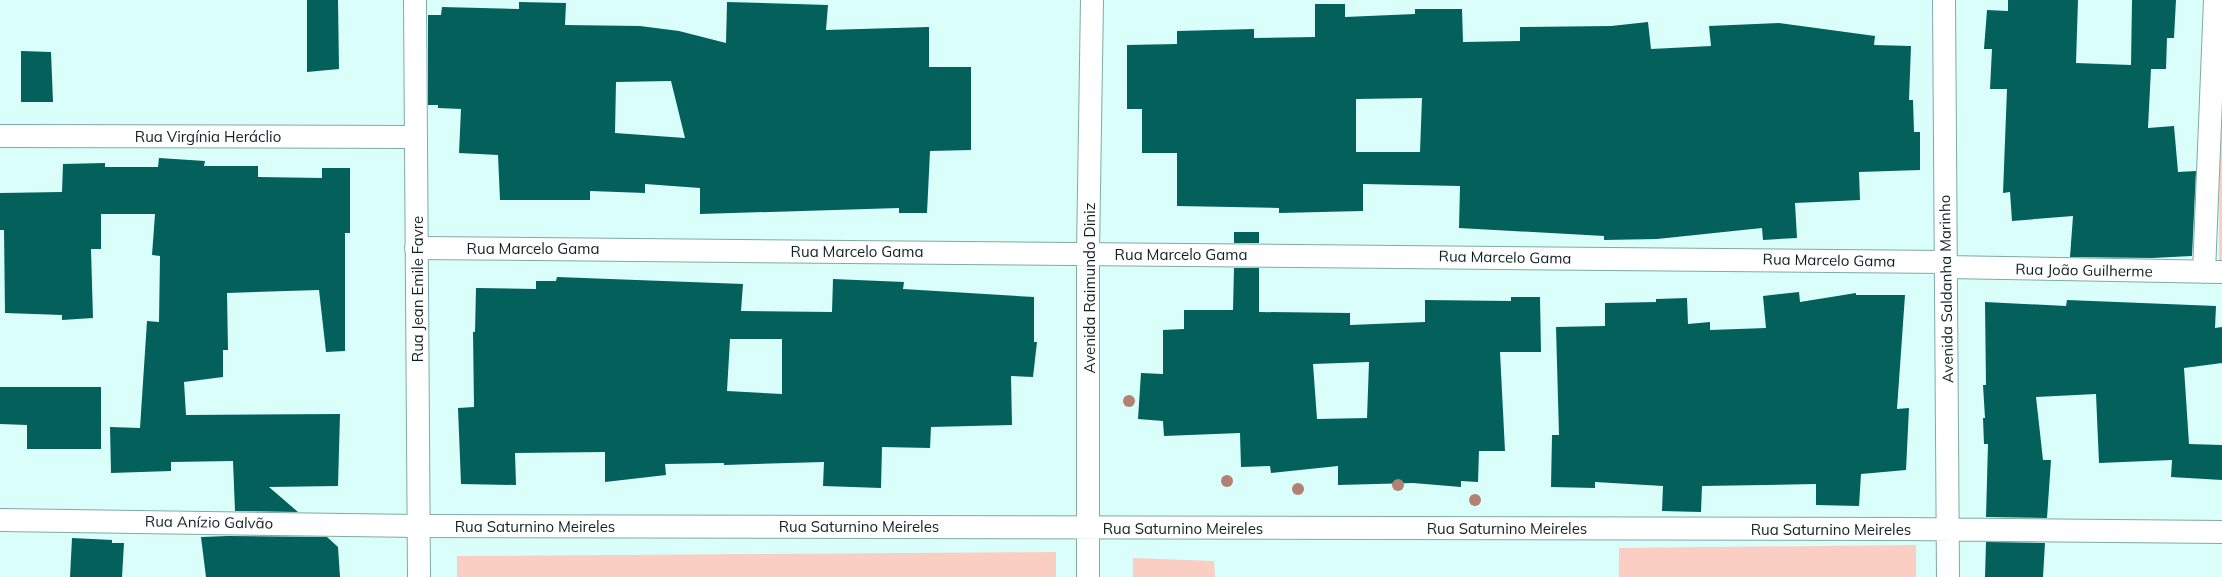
<svg xmlns="http://www.w3.org/2000/svg" width="2222" height="577" font-family="Mulish,sans-serif">
	<style>
		.green { fill: #fbcec4 }
		.building { fill: #03605b; fill-rule: evenodd }
		.lines { fill: none; stroke-linecap: round; stroke-linejoin: round }
		.minor-casing { stroke: #7faaa6; stroke-width: 24 }
		.secondary-casing { stroke: #7faaa6; stroke-width: 24 }
		.minor { stroke: #fff; stroke-width: 22 }
		.secondary { stroke: #fff; stroke-width: 22 }
		.tree { fill: #b28174 }
		.labels { text-anchor: middle; dominant-baseline: central; stroke-width: 4; stroke-linejoin: round; paint-order: stroke }
		.street-label { font-size: 15px; fill: #102220; stroke: #fff }
	</style>
	<rect width="100%" height="100%" fill="#dafefa"/>
	<!-- green -->
	<path class="green" d="M2220,61H2222V264H2219Z
		M1916,545V577H1619V548Z
		M1056,552V577H457V556Z
		M1133,558L1214,561L1215,577H1133Z"/>
	<!-- building -->
	<path class="building" d="M307,0H338L339,69L307,72Z
		M2008,0H2078L2076,63L2131,65L2132,0H2176L2174,38H2167L2166,69H2151L2148,128L2174,126L2178,172L2196,171L2192,256L2152,258L2070,257L2073,216L2012,221L2010,192L2003,193L2007,89H1990L1992,49H1984L1987,10L2008,11Z
		M519,2L566,3L565,25L640,26L679,31L726,43L727,2L828,5L826,30L929,27V67H971V150L930,151L927,213H899V208L700,214V188L645,184V193L590,191V200H500L498,155L459,153L461,109L438,108V105H428V15H441L442,7L519,9ZM671,81L685,138L615,133L616,82Z
		M1315,4H1345V17L1415,14V9H1462L1463,42L1520,41V27L1611,26L1648,22L1651,49L1711,46L1709,26L1779,23L1875,36L1874,45L1911,46L1909,100H1913L1914,132H1920V170L1859,172L1860,200L1795,203L1797,238L1763,240L1762,228L1657,239L1604,240V236L1459,228L1460,186L1363,184V211L1279,213V208L1177,206V153H1142V109H1127V45L1177,44V31L1254,29V38L1315,37ZM1422,98L1420,152H1356V99Z
		M21,51L51,52L53,102H21Z
		M159,158L205,161L204,166H258V177L322,178V168H350V233H345V351L326,352L319,290L227,293L228,350H223V377L184,382L186,415L340,414L338,486L269,487L298,512L235,511L233,461L171,462V471L111,473L110,427L140,428L147,321L159,322L160,256L152,255L155,214H101V249H91L93,318L62,320V315L5,313L4,230H0V193L62,192L63,164L105,163V167H158Z
		M1234,232H1259V243H1234Z
		M1234,268H1259V312L1350,313V325L1425,322V300L1511,301V297H1540L1541,352H1500L1505,451H1479L1478,482L1461,481V487L1413,483L1338,485V466L1271,473L1270,466L1241,467L1240,433L1164,436L1163,421L1138,419L1141,373L1163,374V330L1184,329V310H1233ZM1369,362L1367,418L1317,419L1313,364Z
		M557,277L743,284L741,311L832,312L833,279L904,282L903,289L1034,297V342H1037L1033,377L1011,376L1012,425L931,427L930,448L882,447L881,488L823,486L824,462L724,465V463L665,464L666,475L605,482V452L515,453L516,485L461,484L458,408L474,407L473,332H475L476,288L536,289V281H556ZM730,339H782V394L727,391Z
		M1799,292L1800,302L1856,293V295H1905L1897,409L1909,408L1906,470L1861,474L1859,506L1816,505V484L1702,486L1701,512L1662,511L1663,486L1595,482V488L1551,487L1552,435H1559L1556,327L1605,326V303L1656,302V299L1687,298L1688,324L1710,322V330L1766,328L1763,296Z
		M2067,300L2216,306L2215,328L2222,327V363L2184,368L2189,444L2222,445V480L2171,477L2172,460L2099,463L2096,394L2036,397L2043,460H2051L2047,518L1986,517L1988,444H1984L1983,418H1985L1983,385H1986L1985,302L2066,306Z
		M0,387H101V449H27V425L0,424Z
		M228,536L327,537L338,547L340,577H206L201,537Z
		M72,538L112,540V543H124L122,577H70Z
		M1986,542L2045,543L2043,577H1985Z"/>
	<g class="lines">
		<!-- minor casing -->
		<g class="minor-casing">
			<path id="minor" d="M1944,0L1948,577
				M0,136L416,137
				M416,248L1945,262
				M1945,267L2222,272
				M2204,272L2215,0
				M0,520L418,526L1903,529L2222,532
				M1088,577V253L1092,0"/>
		</g>
		<!-- secondary casing -->
		<g class="secondary-casing">
			<path id="secondary" d="M415,0L419,577"/>
		</g>
		<!-- minor -->
		<use href="#minor" class="minor"/>
		<!-- secondary -->
		<use href="#secondary" class="secondary"/>
	</g>
	<!-- trees -->
	<g class="tree">
		<circle cx="1129" cy="401" r="6"/>
		<circle cx="1227" cy="481" r="6"/>
		<circle cx="1398" cy="485" r="6"/>
		<circle cx="1298" cy="489" r="6"/>
		<circle cx="1475" cy="500" r="6"/>
	</g>
	<g class="labels">
		<!-- street labels -->
		<g class="street-label">
			<text x="208" y="136">Rua Virgínia Heráclio</text>
			<text x="533" y="248">Rua Marcelo Gama</text>
			<text x="857" y="251">Rua Marcelo Gama</text>
			<text x="1181" y="254">Rua Marcelo Gama</text>
			<text transform="translate(1505 257) rotate(1)">Rua Marcelo Gama</text>
			<text transform="translate(1829 260) rotate(1)">Rua Marcelo Gama</text>
			<text transform="translate(2084 270) rotate(1)">Rua João Guilherme</text>
			<text transform="translate(1089 288) rotate(-90)">Avenida Raimundo Diniz</text>
			<text transform="translate(417 289) rotate(-90)">Rua Jean Emile Favre</text>
			<text transform="translate(1946 289) rotate(-91)">Avenida Saldanha Marinho</text>
			<text transform="translate(209 522) rotate(1)">Rua Anízio Galvão</text>
			<text x="535" y="526">Rua Saturnino Meireles</text>
			<text x="859" y="526">Rua Saturnino Meireles</text>
			<text x="1183" y="528">Rua Saturnino Meireles</text>
			<text x="1507" y="528">Rua Saturnino Meireles</text>
			<text x="1831" y="529">Rua Saturnino Meireles</text>
		</g>
	</g>
</svg>
